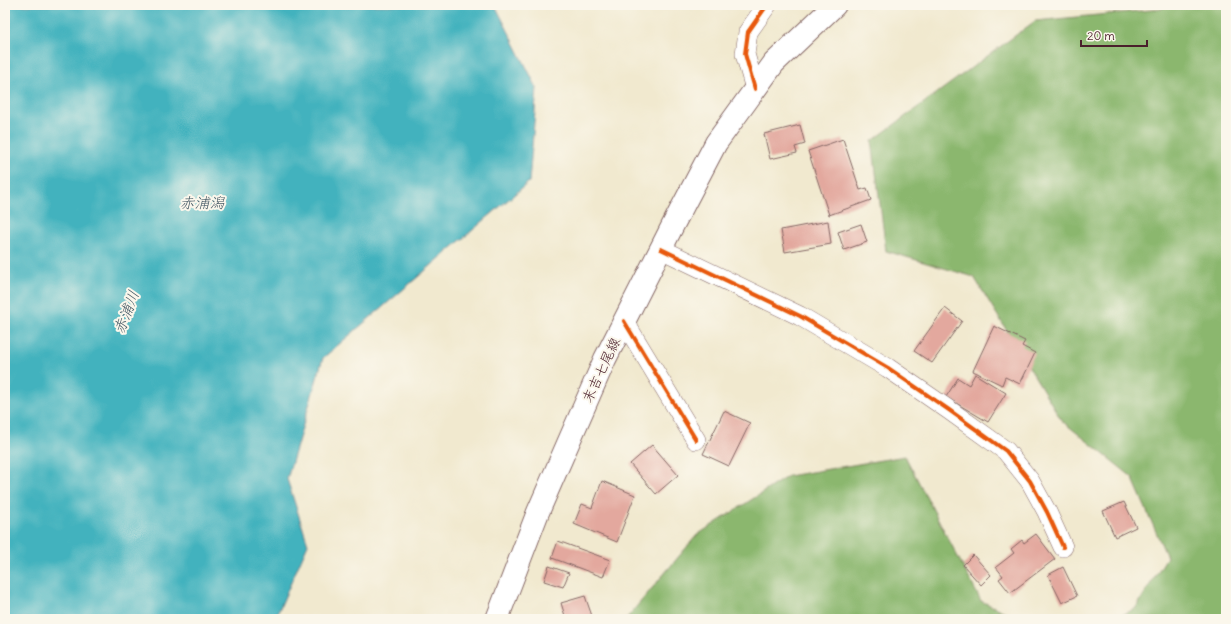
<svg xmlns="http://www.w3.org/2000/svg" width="1231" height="624" font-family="Delius,'Klee One',sans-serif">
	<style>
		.forest { fill: #8bb76e; stroke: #6a6b4c }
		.water { fill: #43b2be; stroke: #466874 }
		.building { fill: #e3a89e }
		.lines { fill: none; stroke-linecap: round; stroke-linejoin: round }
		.street-casing { stroke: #846664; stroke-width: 20 }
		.secondary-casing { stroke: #846664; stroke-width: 24 }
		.street { stroke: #fff; stroke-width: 19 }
		.secondary { stroke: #fff; stroke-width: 22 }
		.cycleway-casing { stroke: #fbf7ec; stroke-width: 6 }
		.cycleway { stroke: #e8590c; stroke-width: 4 }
		.labels { text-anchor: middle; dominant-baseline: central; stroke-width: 4; stroke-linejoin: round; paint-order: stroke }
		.street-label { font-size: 14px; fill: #4a1f2b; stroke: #fbf7ec }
		.water-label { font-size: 15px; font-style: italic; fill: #475a66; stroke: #fbf7ec }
	</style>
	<rect width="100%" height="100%" fill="#fbf7ec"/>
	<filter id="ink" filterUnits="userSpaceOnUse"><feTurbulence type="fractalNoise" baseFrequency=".025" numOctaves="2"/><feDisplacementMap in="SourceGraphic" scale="8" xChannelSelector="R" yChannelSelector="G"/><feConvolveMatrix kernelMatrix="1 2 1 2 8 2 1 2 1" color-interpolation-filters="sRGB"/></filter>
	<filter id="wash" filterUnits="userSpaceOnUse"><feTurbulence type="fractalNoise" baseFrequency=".012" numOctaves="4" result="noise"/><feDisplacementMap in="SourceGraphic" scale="16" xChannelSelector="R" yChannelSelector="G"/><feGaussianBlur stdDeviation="0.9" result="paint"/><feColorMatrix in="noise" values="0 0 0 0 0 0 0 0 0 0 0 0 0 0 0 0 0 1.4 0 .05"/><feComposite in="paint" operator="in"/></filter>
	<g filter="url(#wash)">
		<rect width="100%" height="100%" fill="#f1e9cf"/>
		<!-- forest -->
		<path class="forest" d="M1167,5H1226V619H1113L1135,609L1167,557L1132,477L1062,421L974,277L886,251L872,141L1035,21L1161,9Z
			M905,456L981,601L1020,619H626L697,535L788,476Z"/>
		<!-- water -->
		<path class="water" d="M5,5H495L537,88L529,182L323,358L287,479L308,544L275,619H5Z"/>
		<g id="blocks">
			<!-- building -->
			<path class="building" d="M800,125L805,144L795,147L797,153L770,159L764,134Z
				M843,139L860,190L867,188L871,200L829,215L808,151Z
				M828,221L831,244L785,252L781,230Z
				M861,224L867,242L844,250L838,232Z
				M945,308L962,321L932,363L914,351Z
				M994,326L1025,341L1022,346L1035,353L1020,384L1005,377L1002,385L973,371Z
				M975,374L1006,393L988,422L946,397L958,378L969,385Z
				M724,411L750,423L729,466L703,454Z
				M652,445L678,475L656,494L630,464Z
				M602,481L635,495L617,542L574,524L582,504L592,508Z
				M1124,502L1136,527L1115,537L1103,511Z
				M1036,534L1055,559L1010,593L999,579L1003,576L996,567L1014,553L1011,549L1022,540L1024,543Z
				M558,541L610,560L603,577L552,558Z
				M973,555L991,575L981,585L963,565Z
				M549,566L569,573L563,587L544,581Z
				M1063,567L1077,596L1062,603L1048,575Z
				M585,596L593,619H566L561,603Z"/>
		</g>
	</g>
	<g filter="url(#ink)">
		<use href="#blocks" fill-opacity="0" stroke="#846664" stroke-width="1"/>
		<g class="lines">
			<!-- street casing -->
			<g class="street-casing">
				<path id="street" d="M755,89L745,54L748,32L767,5
					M661,249L800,316L888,368L949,410L1006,451L1030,481L1047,512L1063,547
					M624,321L696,440"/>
			</g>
			<!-- secondary casing -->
			<g class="secondary-casing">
				<path id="secondary" d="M497,619L538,512L605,359L674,223L716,143L774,63L835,5"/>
			</g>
			<!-- street -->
			<use href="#street" class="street"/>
			<!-- secondary -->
			<use href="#secondary" class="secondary"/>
			<!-- cycleway casing -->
			<g class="cycleway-casing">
				<path id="cycleway" d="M755,89L745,54L748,32L767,5
					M661,249L800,316L888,368L949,410L1006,451L1030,481L1047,512L1063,547
					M624,321L696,440"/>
			</g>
			<!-- cycleway -->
			<use href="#cycleway" class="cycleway"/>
		</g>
	</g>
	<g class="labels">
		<!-- street labels -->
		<g class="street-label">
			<text transform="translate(601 370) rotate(-65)">末吉七尾線</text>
		</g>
		<!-- water labels -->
		<g class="water-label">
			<text x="202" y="202">赤浦潟</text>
			<text transform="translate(126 312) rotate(-69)">赤浦川</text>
		</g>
	</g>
	<!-- margin -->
	<rect width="1231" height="624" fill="none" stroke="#fbf7ec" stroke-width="20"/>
	<!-- scale -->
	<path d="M1081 40v6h66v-6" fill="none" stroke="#4a1f2b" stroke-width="2"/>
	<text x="1087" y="40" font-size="12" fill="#4a1f2b" stroke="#fbf7ec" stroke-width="3" paint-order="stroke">20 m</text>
</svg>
